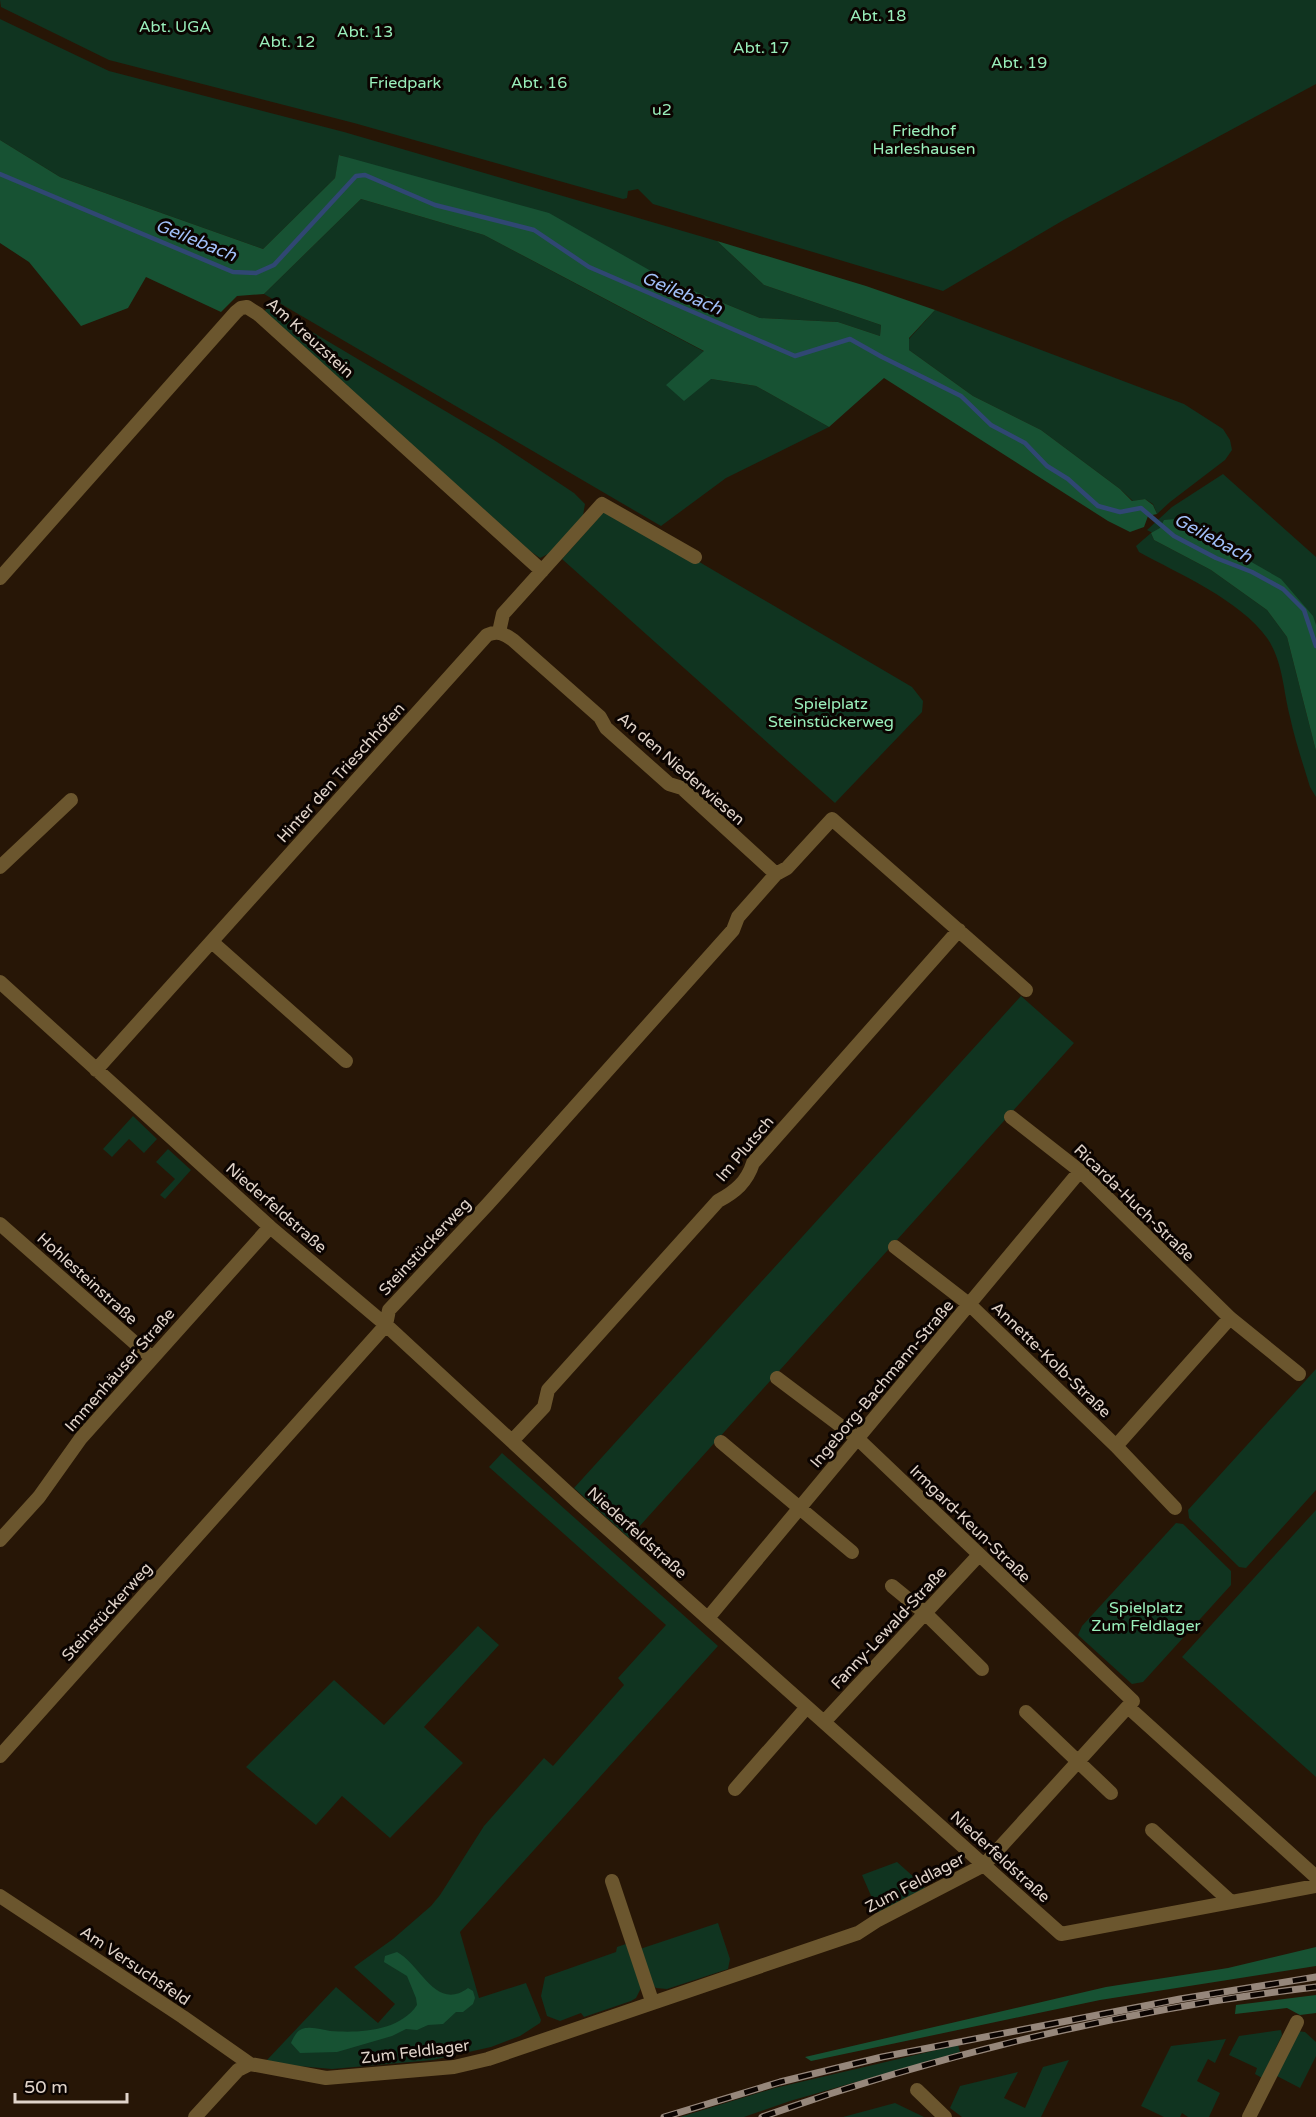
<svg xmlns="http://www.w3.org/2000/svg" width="1316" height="2117" font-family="'Varela Round',sans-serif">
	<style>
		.green { fill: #103420 }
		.forest { fill: #175233 }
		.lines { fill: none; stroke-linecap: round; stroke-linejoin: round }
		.stream { stroke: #304773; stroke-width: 4.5 }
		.street { stroke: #6b562e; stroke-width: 14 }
		.rail-casing { stroke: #96877b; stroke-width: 7 }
		.rail { stroke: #0b0401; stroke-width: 4.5; stroke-dasharray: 14; stroke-linecap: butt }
		.labels { text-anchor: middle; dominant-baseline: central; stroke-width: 6; stroke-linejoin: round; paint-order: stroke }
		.park-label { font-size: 16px; fill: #9aefbb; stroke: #0b0401 }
		.street-label { font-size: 16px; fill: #e1d4ca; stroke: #0b0401 }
		.water-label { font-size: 18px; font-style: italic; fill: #a1bff8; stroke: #0b0401 }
	</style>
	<rect width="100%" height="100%" fill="#271606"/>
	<!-- green -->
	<path class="green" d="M0,0H1316V84L1062,221L943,291L653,204L638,189L628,191L627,198L623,199L354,123L109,60L1,7Z
		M0,19L109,71L344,132L717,241L764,285L881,325L880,336L838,322L760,318L665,279L340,155L335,178L263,249L60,177L0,140Z
		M361,199L484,235L705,352L711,379L756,386L829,427L726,478L661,526L264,294Z
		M267,308L282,314L494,440L574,493L585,504L582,521L554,551L540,558L530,551L264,312Z
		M935,310L1184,404L1223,429L1230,440L1232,450L1225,460L1170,502L1157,514L1153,504L1145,499L1133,501L1120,489L1041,430L973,396L909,350V339Z
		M1223,474L1316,557V705L1293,633L1269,596L1147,530L1172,507Z
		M603,513H616L912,687L923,701L922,712L835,803L562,559Z
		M1151,533L1154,540L1211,570L1267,610L1287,637L1316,751V797L1310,787C1303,764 1295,740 1290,717C1283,690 1283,661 1267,638C1240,600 1179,574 1139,552L1136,546Z
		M1021,996L1074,1043L629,1538L574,1488Z
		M133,1116L157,1139L144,1153L129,1139L112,1157L103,1149Z
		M168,1149L191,1170L165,1199L160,1195L175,1179L156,1162Z
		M1316,1369V1490L1246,1568L1239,1567L1189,1518L1188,1510Z
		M502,1453L718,1646L460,1932L479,1998L526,1983L541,2020L540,2023L520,2036L491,2047L433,2060L332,2069L287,2065L267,2060L336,1987L378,2023L395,2004L354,1967L393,1939L431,1906L440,1895L484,1826L544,1758L553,1766L624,1685L618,1678L666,1625L489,1467Z
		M1316,1510V1777L1182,1657Z
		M1176,1523L1183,1524L1231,1571V1585L1143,1682L1132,1684L1078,1635L1082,1626Z
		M478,1626L499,1645L424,1727L463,1763L390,1838L342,1796L316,1825L246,1767L334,1680L384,1725Z
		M897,1862L924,1886L926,1890L878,1912L862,1875Z
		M718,1923L730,1959L728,1969L667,1989L656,1988L652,1984L640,1949Z
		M626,1944L641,1988L636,1998L631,2001L584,2017L581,2013L560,2021L547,2016L541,1996L545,1977L616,1952L617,1947Z
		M1281,2030L1282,2035L1262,2078L1255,2074L1257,2068L1229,2055L1239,2036Z
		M1297,2031L1305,2032L1316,2042V2056L1300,2088L1275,2075Z
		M1226,2039L1215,2063L1208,2059L1197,2081L1220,2093L1209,2117H1188L1182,2113L1180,2117H1164L1141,2106L1171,2046Z
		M958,2045L960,2052L790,2101L744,2117H680L775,2088Z
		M1069,2060L1041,2117H962L950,2108L960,2086L1018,2072L1004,2098L1025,2108L1043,2067Z
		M895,2103L924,2117H843Z"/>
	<!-- forest -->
	<path class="forest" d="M0,140L60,177L263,249L335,178L339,155L549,213L665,279L760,318L838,322L880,336L881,325L764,285L717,241L866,286L935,310L909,338V350L973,396L1041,430L1120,489L1132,501L1145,499L1153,505L1157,514L1148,516L1144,527L1130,532L1108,521L884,378L829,427L756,386L711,379L684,401L666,385L704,351L484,235L361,199L264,294L237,296L221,312L146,277L128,308L81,326L29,262L0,243Z
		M1176,519L1281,579L1313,616L1316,625V751L1287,637L1267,610L1211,570L1154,540L1151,533L1160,528L1164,520Z
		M1316,1947V1966L1100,2000L811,2061L805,2057L1106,1987L1228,1968Z
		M397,1952C421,1965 436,2012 468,1988L473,1991L475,1998L473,2004L463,2012H456L443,2024L428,2025L417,2030L406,2029L392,2036L337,2052L300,2053L291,2043C294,2036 298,2028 307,2028C314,2027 323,2030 330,2031C358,2033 399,2032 417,2005L416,1998L407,1976L384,1962L385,1956Z
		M1316,1995V2013L1300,2015L1287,2008L1235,2014L1236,2005Z"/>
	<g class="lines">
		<!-- stream -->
		<path class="stream" d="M0,174L233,272L256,273L274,265L356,176L365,175L435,205L534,230L589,267L795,356L850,339L882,357L961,396L991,425L1025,443L1047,466L1068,479L1098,506L1120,512L1141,508L1174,536L1216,558L1252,572L1283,589L1304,610L1316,646"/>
		<!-- street -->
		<path class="street" d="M0,578L236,312L241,308L247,307L258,314L542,571
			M499,632L503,614L602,504L695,557
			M0,867L71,800
			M212,942L346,1061
			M0,982L270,1227L386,1325L581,1505L1061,1934L1316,1886
			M96,1070L487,635C498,630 504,634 513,640L600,717L606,728L669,784L682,788L776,874
			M1011,1117L1080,1171L1230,1318L1299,1374
			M0,1224L152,1358
			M895,1247L970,1305L1116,1446L1175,1508
			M512,1441L544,1407L548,1390L718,1201C735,1192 747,1182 753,1163L959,930
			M721,1442L852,1552
			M1116,1446L1230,1318
			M0,1540L39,1497L81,1438L270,1227
			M892,1586L925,1613L982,1669
			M708,1618L1080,1171
			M1128,1707L1316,1877
			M1026,1712L1111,1793
			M824,1722L978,1556
			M0,1756L386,1325L389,1310L488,1204L733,930L738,917L776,874L787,868L832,819L1026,990
			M735,1789L807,1707
			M1152,1830L1231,1902
			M612,1881L652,2001
			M0,1896L183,2017L250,2064
			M917,2090L945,2117
			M195,2117L238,2070L250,2064L326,2078L454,2067L488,2059L858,1933L878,1920L984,1865L1133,1701L858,1439L777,1378
			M1249,2117L1297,2022"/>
		<!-- rail casing -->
		<g class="rail-casing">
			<path id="rail" d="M664,2117L780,2082L882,2057L1180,1999L1316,1977
				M762,2117C936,2055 1132,2008 1316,1987"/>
		</g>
		<!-- rail -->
		<use href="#rail" class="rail"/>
	</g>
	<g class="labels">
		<!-- park labels -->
		<g class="park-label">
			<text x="878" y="16">Abt. 18</text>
			<text x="175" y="27">Abt. UGA</text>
			<text x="365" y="32">Abt. 13</text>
			<text x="287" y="42">Abt. 12</text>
			<text x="761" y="48">Abt. 17</text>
			<text x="1019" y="63">Abt. 19</text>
			<text x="405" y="83">Friedpark</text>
			<text x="539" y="83">Abt. 16</text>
			<text x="662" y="110">u2</text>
			<text x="924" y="131">Friedhof<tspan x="924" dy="18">Harleshausen</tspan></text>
			<text x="831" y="704">Spielplatz<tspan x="831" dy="18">Steinstückerweg</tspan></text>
			<text x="1146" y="1608">Spielplatz<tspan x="1146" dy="18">Zum Feldlager</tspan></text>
		</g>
		<!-- street labels -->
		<g class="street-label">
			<text transform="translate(310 338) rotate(42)">Am Kreuzstein</text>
			<text transform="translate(681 769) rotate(41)">An den Niederwiesen</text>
			<text transform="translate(341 773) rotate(-48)">Hinter den Trieschhöfen</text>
			<text transform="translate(745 1149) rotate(-50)">Im Plutsch</text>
			<text transform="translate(1134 1203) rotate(44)">Ricarda-Huch-Straße</text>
			<text transform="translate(276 1208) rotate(41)">Niederfeldstraße</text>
			<text transform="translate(425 1247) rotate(-47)">Steinstückerweg</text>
			<text transform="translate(87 1279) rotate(42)">Hohlesteinstraße</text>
			<text transform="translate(1051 1360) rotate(44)">Annette-Kolb-Straße</text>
			<text transform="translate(120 1370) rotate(-49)">Immenhäuser Straße</text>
			<text transform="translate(882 1384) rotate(-50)">Ingeborg-Bachmann-Straße</text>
			<text transform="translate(970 1524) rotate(44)">Irmgard-Keun-Straße</text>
			<text transform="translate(637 1533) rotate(42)">Niederfeldstraße</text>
			<text transform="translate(107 1612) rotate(-48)">Steinstückerweg</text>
			<text transform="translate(889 1628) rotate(-47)">Fanny-Lewald-Straße</text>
			<text transform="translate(1000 1857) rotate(42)">Niederfeldstraße</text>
			<text transform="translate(915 1883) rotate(-28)">Zum Feldlager</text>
			<text transform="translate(135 1966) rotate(34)">Am Versuchsfeld</text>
			<text transform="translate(415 2052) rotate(-7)">Zum Feldlager</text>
		</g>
		<!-- water labels -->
		<g class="water-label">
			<text transform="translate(196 240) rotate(22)">Geilebach</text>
			<text transform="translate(682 293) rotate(23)">Geilebach</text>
			<text transform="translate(1213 538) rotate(28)">Geilebach</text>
		</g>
	</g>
	<!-- scale -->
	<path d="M15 2093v9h112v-9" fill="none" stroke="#e1d4ca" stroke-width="3"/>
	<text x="24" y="2093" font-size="18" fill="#e1d4ca" stroke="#0b0401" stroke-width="4.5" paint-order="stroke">50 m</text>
</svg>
